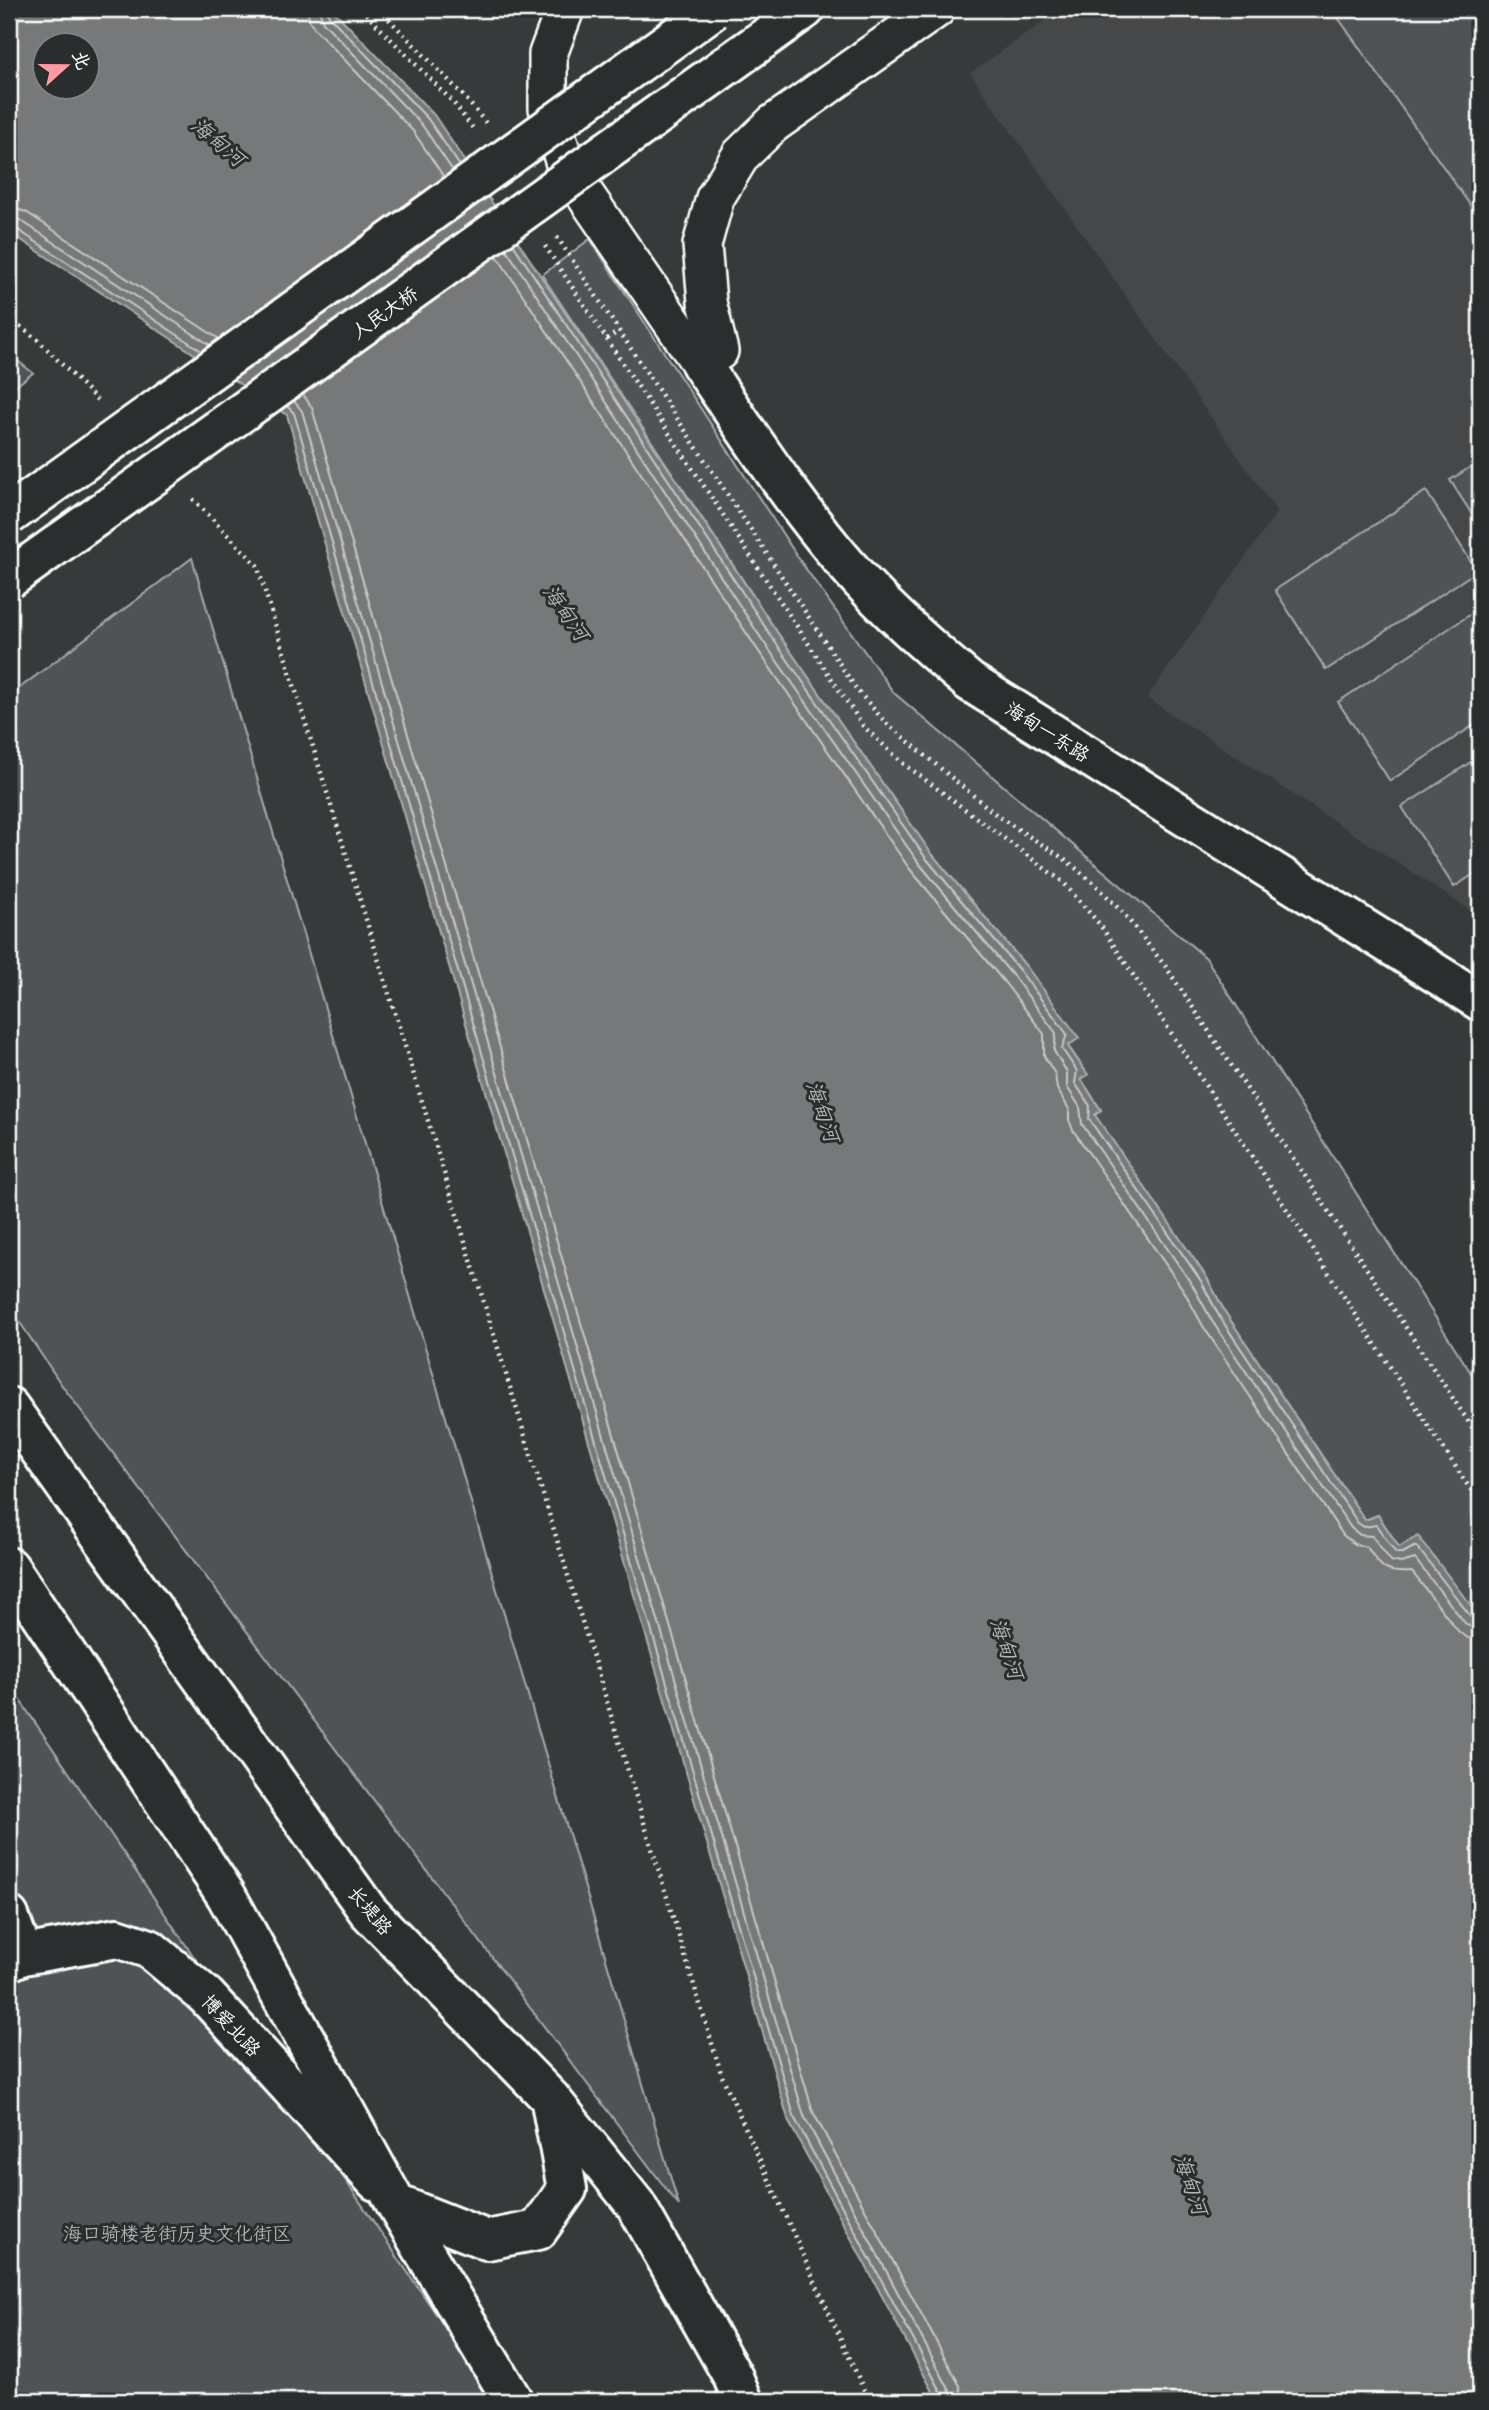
<svg xmlns="http://www.w3.org/2000/svg" width="1489" height="2410" font-family="Mali,'LXGW WenKai TC',sans-serif">
	<style>
		.built { fill: #444748 }
		.green { fill: #505354; stroke: #a8a9aa; stroke-width: 2 }
		.water { fill: #767879; stroke: #adaeaf; stroke-width: 2; fill-rule: evenodd }
		.lines { fill: none; stroke-linecap: round; stroke-linejoin: round }
		.shore { stroke: #c8c9c9; stroke-width: 2 }
		.minor-casing { stroke: #fff; stroke-width: 42 }
		.tertiary-casing { stroke: #fff; stroke-width: 44 }
		.secondary-casing { stroke: #fff; stroke-width: 44 }
		.primary-casing { stroke: #fff; stroke-width: 44 }
		.path { stroke: #fff; stroke-width: 4.5; stroke-dasharray: 2 5; stroke-linecap: butt }
		.minor { stroke: #2a2d2e; stroke-width: 37 }
		.tertiary { stroke: #2a2d2e; stroke-width: 38 }
		.secondary { stroke: #2a2d2e; stroke-width: 38 }
		.primary { stroke: #2a2d2e; stroke-width: 38 }
		.primary-bridge-casing { stroke: #fff; stroke-width: 44; stroke-linecap: butt }
		.primary-bridge { stroke: #2a2d2e; stroke-width: 38 }
		.labels { text-anchor: middle; dominant-baseline: central; stroke-width: 6; stroke-linejoin: round; paint-order: stroke }
		.street-label { font-size: 19px; fill: #fff; stroke: #2a2d2e }
		.park-label { font-size: 19px; fill: #b0b2b2; stroke: #2a2d2e }
		.water-label { font-size: 21px; font-style: italic; fill: #b4b5b5; stroke: #2a2d2e }
	</style>
	<rect width="100%" height="100%" fill="#373a3b"/>
	<filter id="ink" filterUnits="userSpaceOnUse"><feTurbulence type="fractalNoise" baseFrequency=".0143" numOctaves="2"/><feDisplacementMap in="SourceGraphic" scale="14" xChannelSelector="R" yChannelSelector="G"/><feConvolveMatrix kernelMatrix="1 2 1 2 8 2 1 2 1" color-interpolation-filters="sRGB"/></filter>
	<g filter="url(#ink)">
		<!-- built -->
		<path class="built" d="M1062,9H1480V917L1147,698L1277,512L970,73Z"/>
		<!-- green -->
		<path class="green" d="M1332,9H1480V219Z
			M590,239L801,562L894,693L1206,958L1480,1387V1618L1417,1536L1399,1548L1378,1515L1365,1520L1225,1312L1207,1278L1094,1114L1101,1110L1081,1079L1088,1075L1068,1046L1078,1038L1026,966L931,853L777,632L542,275Z
			M9,354L33,373L9,391Z
			M1480,461V527L1450,480Z
			M1426,491L1477,571L1326,670L1275,590Z
			M192,558L679,2206L61,1384L9,1306V696Z
			M1480,608V721L1390,781L1338,702Z
			M1480,756V870L1454,887L1402,807Z
			M9,1684L495,2401H9Z"/>
		<!-- water -->
		<path class="water" d="M9,9H332L434,115L777,632L931,853L1026,966L1079,1038L1068,1046L1088,1075L1081,1079L1101,1110L1095,1115L1207,1278L1225,1312L1365,1520L1378,1515L1399,1547L1418,1536L1480,1618V2401H938L789,2122L287,415L9,232ZM46,46H88V88H46Z"/>
		<g class="lines">
			<!-- shore -->
			<path class="shore" d="M308,9L309,20L315,29L413,131L444,177
				M319,9L323,22L422,125L453,171
				M327,9L329,16L428,119L460,166
				M9,207L26,212L219,339
				M9,218L20,220L210,345
				M9,227L15,228L202,351
				M513,244L771,636L925,857L1020,971L1067,1034L1062,1049L1077,1071L1075,1083L1090,1106L1089,1119L1201,1281L1219,1316L1358,1523L1364,1527L1376,1525L1396,1553H1403L1414,1547H1417L1472,1618L1480,1621
				M506,249L763,641L918,862L1013,976L1056,1033L1054,1051L1067,1072V1087L1080,1107L1082,1124L1193,1286L1212,1321L1351,1528L1360,1535L1372,1536L1391,1561L1401,1563L1415,1559L1465,1623L1472,1628L1480,1629
				M497,256L755,646L909,868L1005,983L1044,1034V1056L1055,1074L1057,1089L1069,1109V1120L1073,1130L1184,1291L1203,1326L1343,1535L1354,1544L1367,1547C1382,1569 1385,1574 1412,1572L1459,1632L1468,1638L1480,1640
				M303,394L312,408L813,2112L960,2386L963,2401
				M294,401L302,411L804,2116L950,2391L952,2401
				M287,406L294,413L795,2119L943,2395L944,2401"/>
			<!-- minor casing -->
			<g class="minor-casing">
				<path id="minor" d="M565,9L548,54V108L566,167L701,364
					M719,351L707,302L702,245L715,198L741,155L773,124L936,9"/>
			</g>
			<!-- tertiary casing -->
			<g class="tertiary-casing">
				<path id="tertiary" d="M9,1916L23,1955
					M9,1961L23,1955L117,1938L150,1949L206,1996L376,2181"/>
			</g>
			<!-- secondary casing -->
			<g class="secondary-casing">
				<path id="secondary" d="M701,364C751,438 800,514 860,580C894,617 932,650 970,682L1480,1001"/>
			</g>
			<!-- primary casing -->
			<g class="primary-casing">
				<path id="primary" d="M758,43L805,9
					M9,1407L368,1911L550,2098L636,2205L733,2377L743,2401
					M9,1567L226,1895L396,2204L513,2401
					M396,2204L487,2240L538,2230L567,2189L551,2102"/>
			</g>
			<!-- path -->
			<path class="path" d="M361,9L452,101L475,131
				M379,9L462,94L486,123
				M557,237L857,690L885,722L999,817L1066,860L1096,885L1124,914L1166,967L1480,1439
				M545,246L863,726L904,764L1063,882L1101,926L1480,1504
				M9,318L38,340L97,400
				M607,339L619,331
				M193,499L257,565L722,2076L869,2401"/>
			<!-- minor -->
			<use href="#minor" class="minor"/>
			<!-- tertiary -->
			<use href="#tertiary" class="tertiary"/>
			<!-- secondary -->
			<use href="#secondary" class="secondary"/>
			<!-- primary -->
			<use href="#primary" class="primary"/>
			<!-- primary-bridge casing -->
			<g class="primary-bridge-casing">
				<path id="primary-bridge" d="M9,515L714,9
					M9,579L758,43"/>
			</g>
			<!-- primary-bridge -->
			<use href="#primary-bridge" class="primary-bridge"/>
		</g>
	</g>
	<g class="labels">
		<!-- street labels -->
		<g class="street-label">
			<text transform="translate(384 312) rotate(-35)">人民大桥</text>
			<text transform="translate(1048 731) rotate(32)">海甸一东路</text>
			<text transform="translate(371 1910) rotate(50)">长堤路</text>
			<text transform="translate(232 2025) rotate(47)">博爱北路</text>
		</g>
		<!-- park labels -->
		<g class="park-label">
			<text x="177" y="2232">海口骑楼老街历史文化街区</text>
		</g>
		<!-- water labels -->
		<g class="water-label">
			<text transform="translate(219 141) rotate(40)">海甸河</text>
			<text transform="translate(567 612) rotate(55)">海甸河</text>
			<text transform="translate(824 1111) rotate(71)">海甸河</text>
			<text transform="translate(1008 1648) rotate(71)">海甸河</text>
			<text transform="translate(1192 2184) rotate(71)">海甸河</text>
		</g>
	</g>
	<!-- margin -->
	<rect width="1489" height="2410" fill="none" stroke="#2a2d2e" stroke-width="35"/>
	<rect x="18" y="18" width="1454" height="2375" fill="none" stroke="#fff" stroke-width="2.5" filter="url(#ink)"/>
	<!-- north arrow -->
	<g transform="translate(66 66) rotate(69)"><circle r="33" fill="#2a2d2e" stroke="#7f8182" stroke-width="2"/>
	<path d="M0-5L12 26L0 18L-12 26Z" fill="#ff9aa2"/>
	<text y="-10" font-size="19" font-weight="bold" text-anchor="middle" fill="#ffffff">北</text>
	</g>
</svg>
